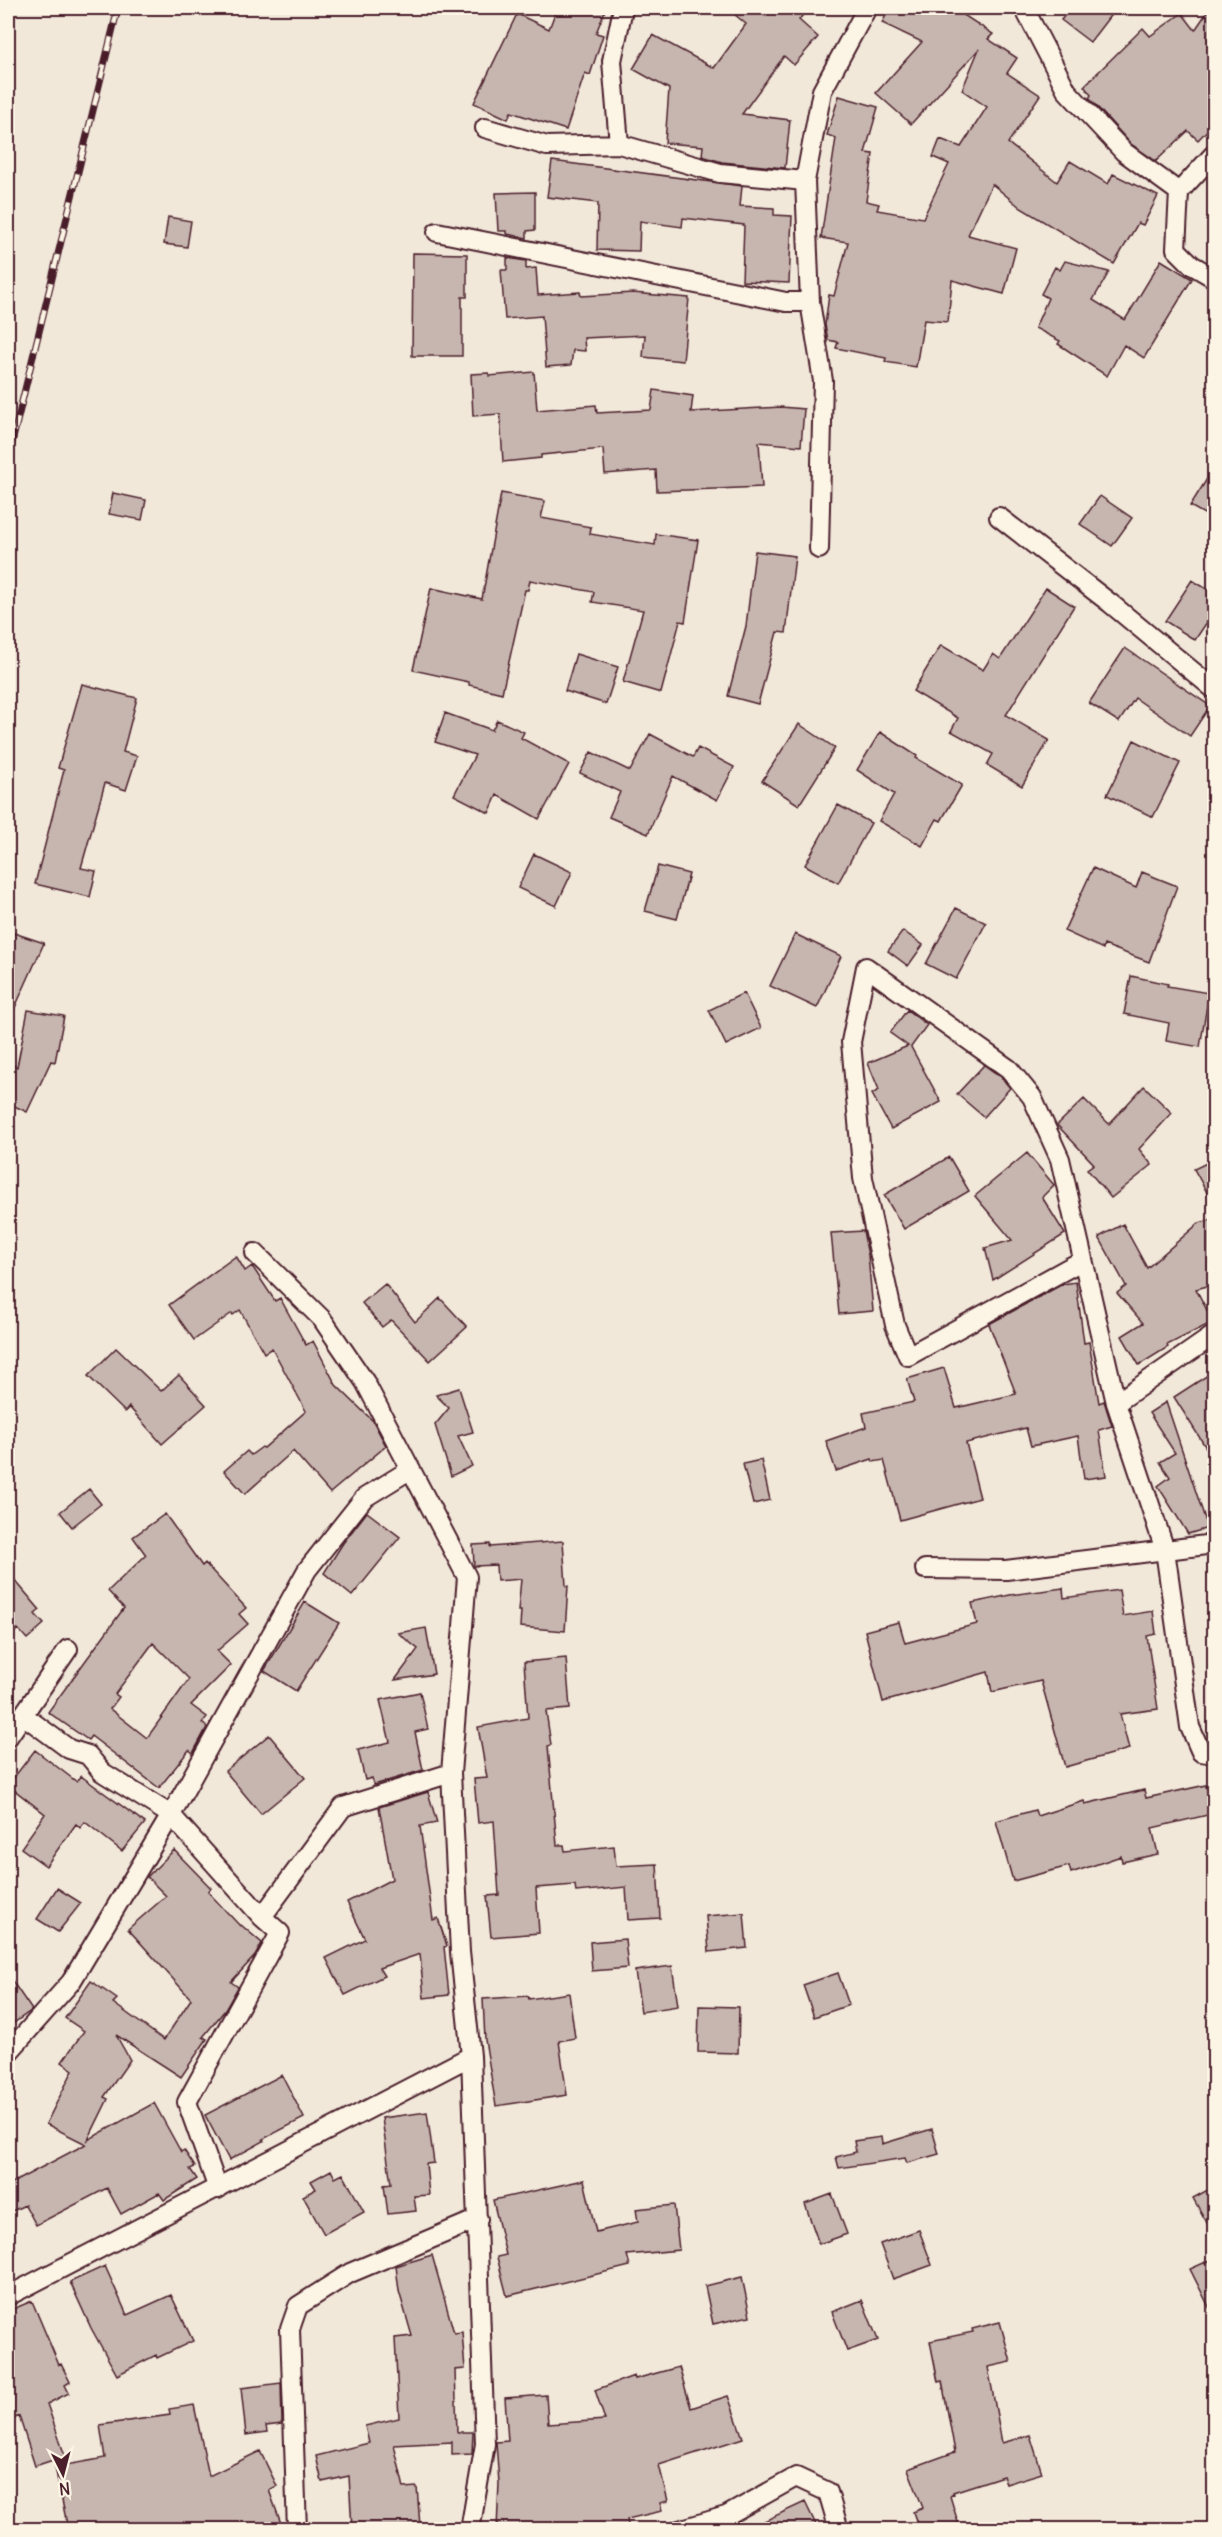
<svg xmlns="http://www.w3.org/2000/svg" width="1222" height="2537" font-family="Delius,sans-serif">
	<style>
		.building { fill: #c7b6af; stroke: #4a1f2b; stroke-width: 1.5; fill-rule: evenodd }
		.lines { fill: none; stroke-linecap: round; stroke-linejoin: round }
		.minor-casing { stroke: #4a1f2b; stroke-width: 22 }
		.minor { stroke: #fcf5e5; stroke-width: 18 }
		.rail-casing { stroke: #4a1f2b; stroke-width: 7 }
		.rail { stroke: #fcf5e5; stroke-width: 4.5; stroke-dasharray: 14; stroke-linecap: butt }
	</style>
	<rect width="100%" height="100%" fill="#f1e8da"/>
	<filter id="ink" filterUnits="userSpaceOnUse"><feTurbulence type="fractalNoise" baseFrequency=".0167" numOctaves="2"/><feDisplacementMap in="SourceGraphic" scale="12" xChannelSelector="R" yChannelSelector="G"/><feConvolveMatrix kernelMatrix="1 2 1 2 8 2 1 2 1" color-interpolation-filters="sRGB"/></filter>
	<g filter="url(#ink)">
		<!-- building -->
		<path class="building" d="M557,8H606L596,33L603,35L590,75L585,73L566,130L511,112L508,119L474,103L517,14L549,29Z
			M727,8H808L799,20L818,37L794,65L784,56L742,114L790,120L785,168L722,162L702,156L703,146L665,143L669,89L633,69L653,35L714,68L746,24Z
			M890,8H953L993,34L988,39L1017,58L1007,73L1040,95L1008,143L1057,182L1070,161L1108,184L1113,174L1158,196L1143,225L1138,223L1114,264L1021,208L992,184L968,235L1016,248L1004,294L952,280L948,322L924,320L916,367L885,362L886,358L836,348L838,342L828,340L825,325L829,295L834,296L848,242L821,238L836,138L827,135L839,96L878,107L865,153L873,154L866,201L879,204L877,210L923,218L949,164L933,157L940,139L961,147L987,107L962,90L979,49L911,124L876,93L922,42L882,23Z
			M1071,8H1116L1090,42L1061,20Z
			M1210,8H1215V122L1198,140L1188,131L1156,161L1131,144L1089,98L1091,95L1084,86L1143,28L1150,36L1182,13L1195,30Z
			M552,161L742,186L740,206L774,208V215L792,216L789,283L742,281L744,225L683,218L682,227L640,221L639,251L597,250L598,203L547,197Z
			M535,192V230L527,231V238L507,234V231H498L496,193Z
			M168,217L191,221L187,247L164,244Z
			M413,253L467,254V297H462V356H412Z
			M507,258L526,261V269L536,268L538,295L580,292L581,296L633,293L689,298L683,361L643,357L645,335L584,338L585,351L573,350L571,365L546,367L542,316L505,319L501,270H507Z
			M1161,260L1192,279L1144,358L1124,345L1107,376L1058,344L1060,341L1035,328L1048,298L1041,294L1055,267L1060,270L1065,261L1109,272L1093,300L1125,320Z
			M534,372L537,410L596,405L597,413L651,410L654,390L693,396L691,412L781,407L804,409L801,446L759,442L762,487L716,489L657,491L656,470L605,474L603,449L541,455V458L503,462L500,414L473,416L471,374L489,373V376Z
			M1215,466V520L1190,506Z
			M113,493L146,500L142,520L109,514Z
			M501,493L545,501L541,518L591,527L590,534L655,545L656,534L698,540L685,622L680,621L661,693L623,682L643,610L592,602L594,592L530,580L528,590H525L502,693L469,685V682L413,670L431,588L482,599Z
			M1100,496L1132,518L1112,546L1080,524Z
			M755,551L795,556L786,633L777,632L758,704L728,696L746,626Z
			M1192,580L1215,594V610L1195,640L1165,621Z
			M1046,588L1074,606L1006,715L1049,740L1022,786L987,765L993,754L951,731L958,718L913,691L941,645L983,670L993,654L1000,659Z
			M1125,648L1210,706L1190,736L1135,698L1119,722L1089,703Z
			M576,654L618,667L606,704L565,691Z
			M82,684L137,698L123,752L137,756L126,790L105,783L81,868L96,871L90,897L35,884L64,770L58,768Z
			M445,713L492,730L497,720L524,732L521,738L569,764L539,819L497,795L489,813L454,795L475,755L435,742Z
			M799,724L835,748L799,805L762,781Z
			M880,732L917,756L916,758L962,785L941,821L937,819L922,846L879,821L894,794L857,770Z
			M650,734L693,757L698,748L734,767L717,800L673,776L648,834L609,817L620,792L580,773L591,752L630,771Z
			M1134,740L1180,763L1153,817L1107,795Z
			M838,805L871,823L838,883L805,865Z
			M534,854L572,872L556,906L518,888Z
			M658,866L689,874L677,919L645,911Z
			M1093,868L1136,888L1142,872L1177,886L1149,962L1104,945L1103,949L1064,931Z
			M956,908L986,923L956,979L926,964Z
			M903,931L923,945L908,966L888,951Z
			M14,933L44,943L8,1023V953Z
			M795,934L841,956L817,1008L770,986Z
			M1131,976L1168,984L1167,986L1209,993L1200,1047L1166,1041L1169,1023L1124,1014Z
			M744,993L761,1028L726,1045L709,1010Z
			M28,1010L64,1016L55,1062L51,1061L27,1112L8,1103V1076L13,1065L17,1067Z
			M907,1010L927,1025L911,1047L941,1102L891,1129L872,1094L879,1090L868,1063L908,1046L890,1033Z
			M984,1065L1001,1077L1010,1088L984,1117L957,1094Z
			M1144,1086L1172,1113L1139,1149L1152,1165L1111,1198L1087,1169L1094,1164L1057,1125L1084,1099L1109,1124Z
			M1027,1153L1054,1185L1042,1197L1065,1234L993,1280L985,1248L1012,1240L975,1196Z
			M949,1157L969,1191L904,1229L884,1195Z
			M1215,1159V1207L1194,1169Z
			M1215,1219V1284L1196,1289L1213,1322L1167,1345L1168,1347L1139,1365L1122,1336L1143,1323L1117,1293L1126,1286L1099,1237L1123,1224L1147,1268L1199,1223Z
			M863,1231L868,1255L873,1311L839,1314L831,1233Z
			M236,1256L245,1271L252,1266L275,1301L280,1298L306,1345L313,1341L336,1385L373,1421L386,1446L330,1493L293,1451L245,1494L224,1471L247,1451L251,1455L262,1447L264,1448L306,1411L272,1348L264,1353L240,1310L233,1315L232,1313L194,1340L169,1305Z
			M1076,1282L1084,1343L1089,1342L1099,1403L1104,1401L1112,1426L1099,1430L1106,1476L1084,1479L1078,1436L1031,1446L1026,1428L966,1443L980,1498L900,1520L884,1460L873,1462L872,1459L836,1471L826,1441L866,1427L863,1413L914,1402L907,1379L944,1368L956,1408L1016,1394L989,1324L1063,1284Z
			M385,1284L415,1322L440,1298L467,1327L430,1361L391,1320L382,1327L362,1303Z
			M116,1348L161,1391L179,1375L206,1405L162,1444L129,1407L125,1412L88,1376Z
			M1208,1375L1215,1384V1462L1174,1397Z
			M459,1388L473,1432L458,1436L472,1466L451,1476L435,1425L449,1408L436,1395Z
			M1166,1402L1208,1528L1188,1534L1158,1486L1170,1477L1160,1462L1175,1453L1149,1413Z
			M761,1460L770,1500L753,1504L743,1464Z
			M89,1489L101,1504L72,1527L60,1512Z
			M367,1512L400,1537L352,1596L324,1573L343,1543Z
			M165,1514L202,1566L205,1563L246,1608L239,1614L248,1624L217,1651L231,1665L191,1705L207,1717L202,1723L207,1727L193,1753L189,1750L159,1788L91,1736L88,1740L48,1712L124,1608L108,1591L146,1555L133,1537ZM153,1643L189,1679L147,1738L110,1709L119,1697L115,1694Z
			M563,1541L566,1586H568L565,1631L520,1627L521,1611H518L521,1579L497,1581L496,1565L474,1566L473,1545L490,1544V1547Z
			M8,1572L40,1610L35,1614L44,1624L27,1639L18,1629L8,1638Z
			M1063,1588L1064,1598L1119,1590L1123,1616L1153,1611L1156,1634L1147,1636L1158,1709L1120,1714L1129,1749L1065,1767L1041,1681L992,1692L988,1672L883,1702L865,1631L899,1622L905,1643L977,1624L972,1603L1010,1595Z
			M305,1602L339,1623L296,1691L264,1671Z
			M426,1628L434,1674L395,1680L418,1649L398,1633Z
			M566,1658L570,1709L546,1711L551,1745L548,1746L557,1845H564L565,1851L614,1846L616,1866L657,1864L660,1918L628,1920L626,1887L576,1892L575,1885L536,1888L539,1933L491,1937L487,1896L499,1895L494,1821L478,1823L474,1779L487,1778L478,1727L528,1718L524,1662Z
			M420,1692L428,1729L415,1732L423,1770L374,1785L372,1778L365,1780L358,1750L390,1742L380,1700Z
			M269,1735L305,1778L261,1814L225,1771Z
			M35,1750L77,1782L81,1776L145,1823L122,1851L85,1822L80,1828L76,1824L46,1866L21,1848L45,1814L8,1785Z
			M1206,1785L1212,1814L1152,1828L1158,1854L1122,1862L1121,1856L1071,1873L1069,1866L1013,1881L996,1821L1035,1810L1037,1816L1084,1801L1085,1804L1144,1790L1146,1798Z
			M428,1792L437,1823L420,1826L433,1920L438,1918L447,1946L444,1947L449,1995L424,1998L420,1954L379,1968L384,1976L345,1995L326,1958L365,1939L347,1902L392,1879L379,1807Z
			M174,1850L211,1888L208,1892L240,1926L241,1925L262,1943L255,1956L231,1982L238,1987L225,2010L203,2037L207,2039L181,2077L116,2035L130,2060L104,2097L108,2099L88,2140L154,2103L181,2152L184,2150L195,2167L190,2169L197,2179L164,2200L159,2193L121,2214L107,2188L36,2225L25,2205L8,2213V2185L86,2144L46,2124L73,2070L62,2062L84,2031L65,2018L91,1981L117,1999L113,2003L164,2040L191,1999L128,1929L166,1896L147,1877Z
			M57,1888L81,1903L58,1932L37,1919Z
			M744,1913L747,1948L709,1952L706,1916Z
			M625,1939L628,1968L592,1971L590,1942Z
			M672,1966L678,2006L641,2012L635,1971Z
			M838,1973L849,2005L814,2017L803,1985Z
			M8,1975L32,2010L8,2027Z
			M569,1993L575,2038L559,2041L567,2095L496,2106L485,2040L483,1999L528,1996L529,1999Z
			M699,2006L739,2007L738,2053L698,2052Z
			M282,2075L304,2118L263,2139L264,2141L229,2160L205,2115Z
			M427,2112L434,2163L426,2164L429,2195L414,2196L416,2211L388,2214L384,2185L391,2184L382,2118Z
			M932,2129L939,2154L907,2163L905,2158L839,2168L836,2157L856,2152L854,2141L881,2137L882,2144Z
			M331,2170L335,2178L343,2174L364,2212L324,2234L303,2196L316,2189L311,2181Z
			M584,2180L596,2232L638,2222L636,2209L674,2205L679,2250L627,2255L630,2266L507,2296L497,2257L506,2255L493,2200Z
			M1215,2186V2237L1193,2198Z
			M832,2194L847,2234L819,2244L805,2204Z
			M919,2230L932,2265L893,2279L880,2244Z
			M432,2255L454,2333L462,2332L465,2369L455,2370L457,2432H473L472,2454L452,2455V2442L394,2445L404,2488L417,2487L420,2526L352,2529L349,2476L322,2482L316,2456L369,2443L365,2426L399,2418L395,2338L412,2336L399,2291L396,2266Z
			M1215,2258V2319L1190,2269Z
			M105,2266L127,2315L171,2295L193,2341L157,2358L156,2355L117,2375L91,2328L70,2282Z
			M742,2277L750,2316L713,2324L705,2286Z
			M862,2300L878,2340L847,2351L832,2312Z
			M32,2301L59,2365L61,2364L70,2382L65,2385L69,2393L47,2404L65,2456L35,2466L19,2416L8,2422V2311Z
			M1000,2322L1011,2362L988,2367L1002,2443L1030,2435L1042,2473L1006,2484L1003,2476L953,2492L954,2494L950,2496L960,2529H919L913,2512L923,2508L908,2469L955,2452L942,2381L938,2382L930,2341L973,2332L972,2329Z
			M679,2367L691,2408L728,2396L743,2438L659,2465L668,2501L660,2503L662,2511L627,2519L629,2529H576L536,2525L535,2529H497L499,2483L496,2442L508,2441L505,2398L546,2395L548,2424L605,2420L595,2390L634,2376L635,2379Z
			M281,2383L282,2424L266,2426L267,2432L246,2435L241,2388Z
			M194,2405L209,2476L260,2451L277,2486L269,2490L283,2529H68L55,2467L105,2458L100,2425L170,2415L169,2409Z
			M805,2502L818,2529H747Z"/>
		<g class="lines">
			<!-- minor casing -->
			<g class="minor-casing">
				<path id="minor" d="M1024,8L1067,91L1124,152L1179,192
					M485,128L547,146L619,144L720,173L805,181
					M619,144L612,61L623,8
					M1214,154L1179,192L1176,249L1192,265L1214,278
					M437,232L786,302H810
					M999,517L1110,603L1214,689
					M819,549L823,381L810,302L805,181L822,91L867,8
					M255,1253L322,1319L365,1382L467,1577L451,1773L460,1952L471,2056L485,2444L470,2530
					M1083,1260L908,1356L895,1325L863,1178L851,1042L866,967L1009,1069L1032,1097L1060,1159L1116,1403L1165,1550L1190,1727L1201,1752L1214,1754
					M1116,1403L1214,1335
					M925,1569L1006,1570L1214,1544
					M23,1715L69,1749L88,1755L102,1772L171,1815L262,1917L280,1933L187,2102L218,2189
					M8,1737L68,1649
					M262,1917L343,1807L451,1773
					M8,2053L71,1982L171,1815L307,1570L364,1498L411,1469
					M8,2296L471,2056
					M297,2530L290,2329L298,2306L350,2273L478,2219
					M679,2530L726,2516L796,2477L828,2492L839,2530"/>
			</g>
			<!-- minor -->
			<use href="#minor" class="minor"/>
			<!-- rail casing -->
			<g class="rail-casing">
				<path id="rail" d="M8,459L118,8"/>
			</g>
			<!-- rail -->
			<use href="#rail" class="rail"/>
		</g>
	</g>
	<!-- margin -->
	<rect width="1222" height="2537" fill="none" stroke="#fcf5e5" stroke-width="30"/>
	<rect x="15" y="15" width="1192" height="2507" fill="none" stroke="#4a1f2b" stroke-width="2" filter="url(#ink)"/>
	<!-- north arrow -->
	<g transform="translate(63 2474) rotate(174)" stroke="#fcf5e5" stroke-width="4.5" paint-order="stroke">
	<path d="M0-4.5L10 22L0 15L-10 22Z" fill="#4a1f2b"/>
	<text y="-9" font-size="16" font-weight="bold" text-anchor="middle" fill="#4a1f2b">N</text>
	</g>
</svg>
